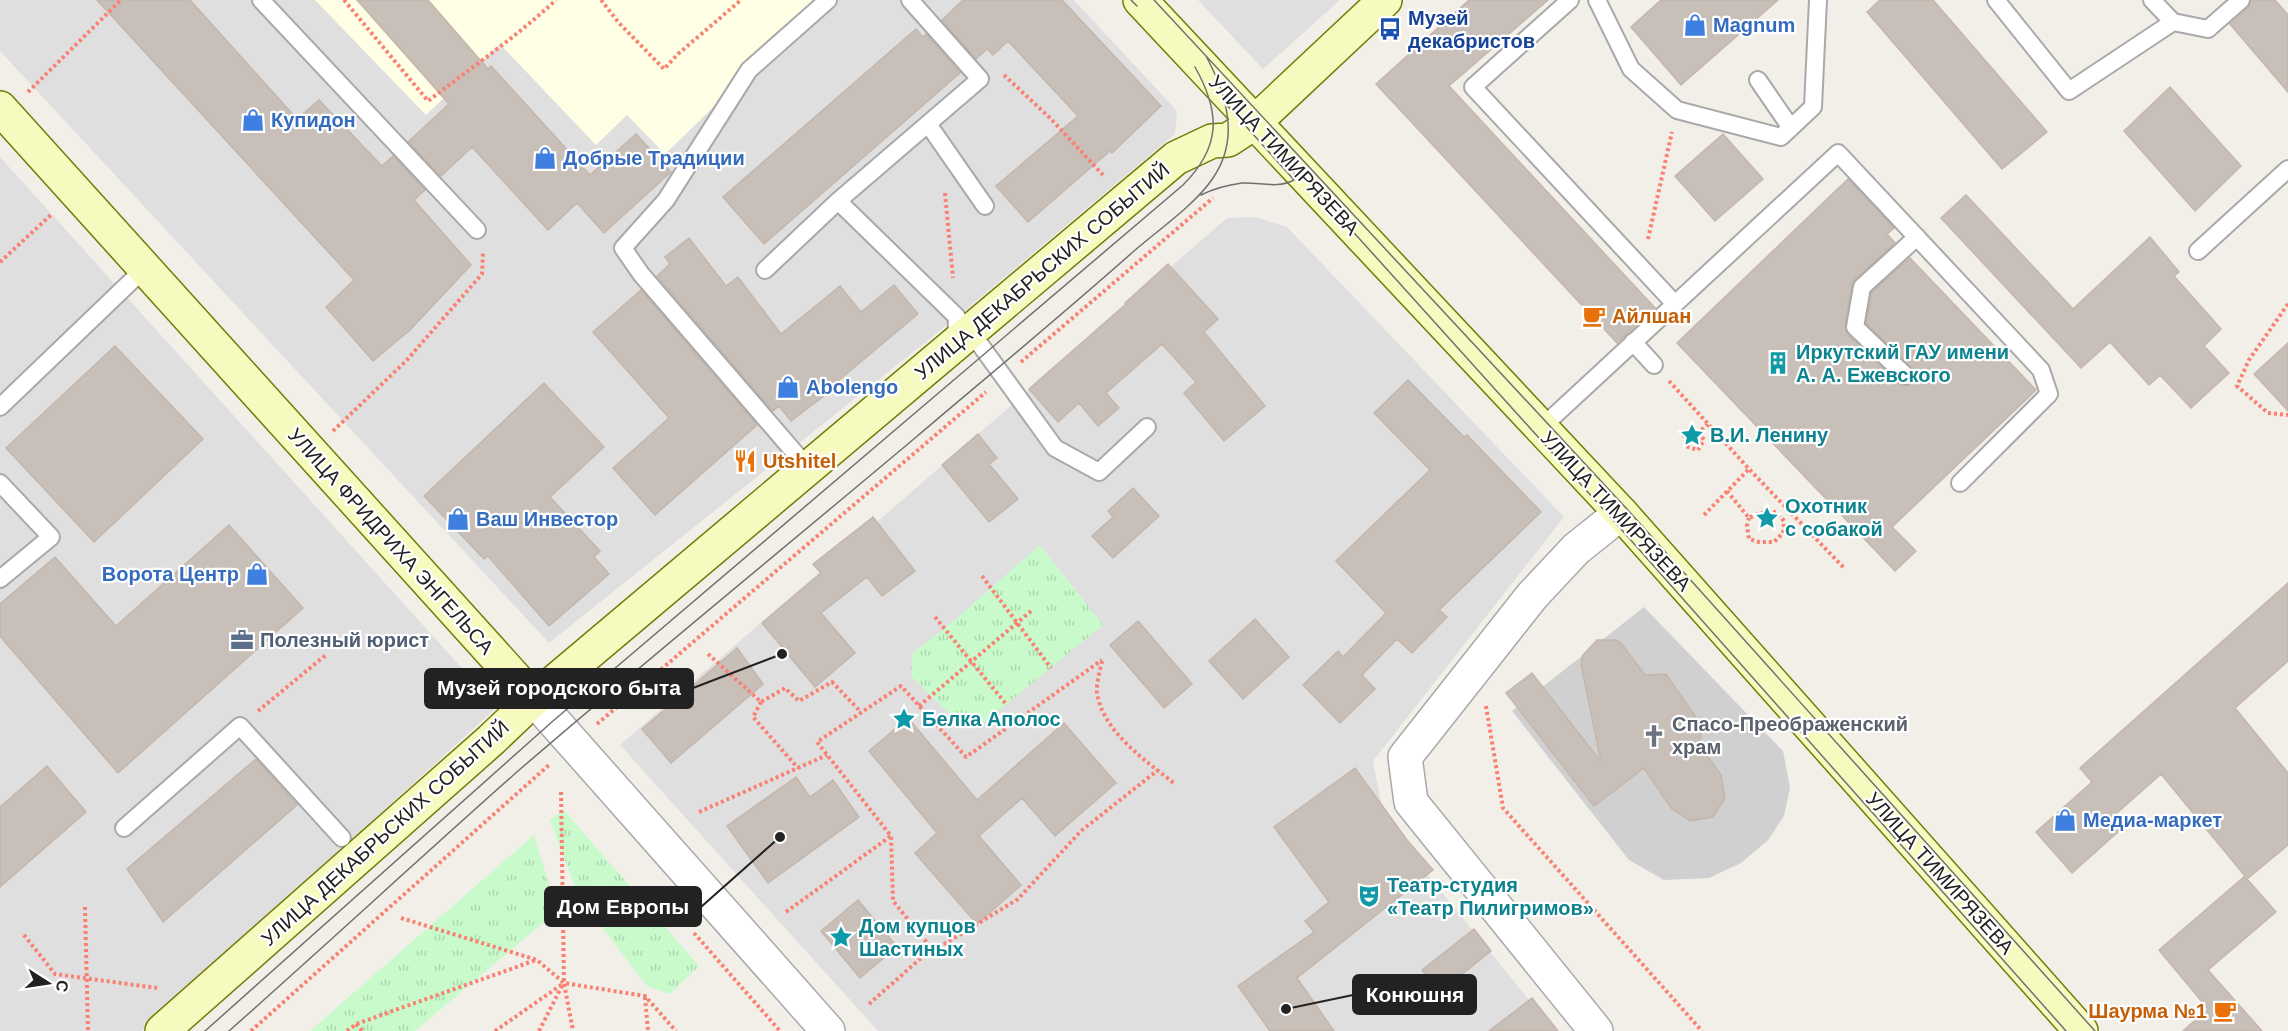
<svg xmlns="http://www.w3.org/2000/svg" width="2288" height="1031" font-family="Arial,sans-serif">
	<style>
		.residential { fill: #e0dfdf }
		.education { fill: #ffffe5 }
		.religious { fill: #d0d0d0 }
		.park { fill: url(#park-tufts) }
		.building { fill: #c7bfb8; stroke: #c4b6ab; stroke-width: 1.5 }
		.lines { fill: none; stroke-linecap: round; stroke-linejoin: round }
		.lane-casing { stroke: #a9a9a9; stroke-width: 20 }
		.street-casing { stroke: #a9a9a9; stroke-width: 36 }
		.secondary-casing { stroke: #707d05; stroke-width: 36 }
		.path { stroke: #fa8072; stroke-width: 4; stroke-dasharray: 3 3; stroke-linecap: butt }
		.lane { stroke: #fff; stroke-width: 16 }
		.street { stroke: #fff; stroke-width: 33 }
		.secondary { stroke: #f7fabf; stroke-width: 33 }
		.tram { stroke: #707070; stroke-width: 1.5 }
		.labels { text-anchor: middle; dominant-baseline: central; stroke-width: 4.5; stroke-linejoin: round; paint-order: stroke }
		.transit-label { font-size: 20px; font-weight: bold; fill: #164399; stroke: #fff; text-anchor: start }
		.shop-label { font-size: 20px; font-weight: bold; fill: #366cbe; stroke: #fff; text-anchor: start }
		.street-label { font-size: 20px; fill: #222; stroke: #fff }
		.food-label { font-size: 20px; font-weight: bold; fill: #c56008; stroke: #fff; text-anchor: start }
		.culture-label { font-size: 20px; font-weight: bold; fill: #0d838f; stroke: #fff; text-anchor: start }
		.service-label { font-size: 20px; font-weight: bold; fill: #4e5e75; stroke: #fff; text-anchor: start }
		.worship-label { font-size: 20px; font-weight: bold; fill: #5b616d; stroke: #fff; text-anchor: start }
		.leader { fill: none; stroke: #222; stroke-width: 2 }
		.callout-dot { fill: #222; stroke: #fff; stroke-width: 2 }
		.callout { fill: #222; stroke: #222; stroke-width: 2 }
		.callout-label { font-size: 21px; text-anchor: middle; font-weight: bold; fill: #fff }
	</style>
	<defs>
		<pattern id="park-tufts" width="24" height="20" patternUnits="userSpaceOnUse" patternTransform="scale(1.5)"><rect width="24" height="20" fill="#c8facc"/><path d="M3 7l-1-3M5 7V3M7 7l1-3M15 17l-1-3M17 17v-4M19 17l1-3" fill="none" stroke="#acd6af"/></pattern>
	</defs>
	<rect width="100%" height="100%" fill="#f2efe9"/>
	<!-- residential -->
	<path class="residential" d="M0,0H1074L1177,111L1175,134L957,317L549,643L0,51Z
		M1198,0H1340L1263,69Z
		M0,157L497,707L142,1031H0Z
		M1255,217L1287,227L1564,517L1373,761L1385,822L1554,1031H878L620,745L1227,218Z"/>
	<!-- education -->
	<path class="education" d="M315,0H824L665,154L627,115L596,145L500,44L426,115Z"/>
	<!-- religious -->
	<path class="religious" d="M1644,607L1783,751L1790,787L1784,816L1768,840L1741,863L1709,878L1664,880L1629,860L1512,711Z"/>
	<!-- park -->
	<path class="park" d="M1040,545L1103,625L981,725L967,726L949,713L911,676L912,654L958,617Z
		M563,809L699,966L670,994L647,986L579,897L550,821Z
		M534,835L557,911L415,1031H310Z"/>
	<!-- building -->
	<path class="building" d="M97,0H190L297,119L319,100L382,166L393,156L425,190L414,200L471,265L410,330L373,361L326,307L354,280Z
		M357,0H428L488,69L491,66L590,175L636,134L671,172L604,233L577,203L548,230L472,147L441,176L408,142L449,104Z
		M963,0H1062L1161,106L1112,153L1110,151L1028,222L996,186L1078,116L1008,41L993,55L987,49L976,59L942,20Z
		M1469,0H1548L1449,86L1655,308L1617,343L1376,84Z
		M1661,0H1778L1681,85L1631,27Z
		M1880,0H1933L2047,132L2002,169L1867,12Z
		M2251,0H2275L2288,15V92L2230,24L2248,8Z
		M916,29L923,37L926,34L960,73L764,244L723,197Z
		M2170,87L2241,166L2195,211L2124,131Z
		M1723,134L1763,179L1715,221L1675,176Z
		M1848,179L1894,228L1887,234L1895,243L1855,279L1852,284L1845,325L1848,335L1899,384L1908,386L1914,383L1916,374L1913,368L1866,323L1872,292L1910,258L2036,390L1892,527L1916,551L1895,571L1677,343Z
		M1966,195L2073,309L2150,237L2179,272L2174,276L2221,329L2204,346L2229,373L2191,408L2160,375L2149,385L2110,342L2081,368L1941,218Z
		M689,238L726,286L738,277L781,334L840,286L861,312L894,285L918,314L826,391L828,393L791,421L779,406L773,411L657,276L670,264L665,257Z
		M1168,264L1218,319L1204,332L1265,406L1224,441L1184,393L1196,382L1162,344L1106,393L1119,408L1098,426L1079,403L1058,422L1029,389L1126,304L1125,303Z
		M641,290L757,425L655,515L613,468L669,418L593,332Z
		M2288,343V411L2254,374Z
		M115,346L203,439L94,542L6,448Z
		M1408,380L1464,437L1467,435L1541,512L1439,610L1447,617L1412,653L1397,639L1362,675L1375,689L1340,723L1303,685L1338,651L1343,657L1386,613L1336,561L1430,470L1374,413Z
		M544,383L604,447L550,497L600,551L594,557L609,574L549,626L488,556L484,559L424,496Z
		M978,434L997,458L989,464L1018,499L989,522L942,465Z
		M1133,488L1159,516L1113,558L1092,536L1113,517L1108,511Z
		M873,517L915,571L882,596L867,577L821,613L855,653L815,687L762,623L821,573L813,564Z
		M229,525L303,608L118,773L0,636V604L55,557L116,626Z
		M2288,583V661L2235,708L2288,773V845L2247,879L2276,912L2208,970L2262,1031H2183L2208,1009L2159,950L2245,876L2161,774L2109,820L2119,831L2072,873L2036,832L2092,782L2080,768Z
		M1255,619L1289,657L1243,699L1209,661Z
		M1138,621L1192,684L1164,708L1110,645Z
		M1597,640H1616L1621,643L1645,675L1666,674L1702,726L1700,746L1721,775L1725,798L1713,817L1690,821L1671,808L1644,768L1594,806L1506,693L1532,673L1601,762L1581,664L1583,655Z
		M737,648L763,684L671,763L642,729Z
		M908,718L977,800L1064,723L1116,783L1055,836L1022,798L979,836L1021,885L977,924L915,853L937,833L869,751Z
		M256,759L297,805L163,922L127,869Z
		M47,766L86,812L0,887V807Z
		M1355,768L1407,840L1433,870L1297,978L1334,1031H1270L1238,986L1314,932L1305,921L1329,902L1274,827Z
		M796,777L810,797L833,780L859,817L768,883L727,826Z
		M858,900L897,947L860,978L821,931Z
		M1474,929L1491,951L1440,992L1422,970Z
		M1532,998L1558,1031H1489Z"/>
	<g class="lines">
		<!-- lane casing -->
		<g class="lane-casing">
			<path id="lane" d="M261,0L477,230
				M1597,0L1631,69L1677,110L1781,137L1813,107L1818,0
				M1996,0L2069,91L2173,22
				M2152,0L2173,22L2208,29L2241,0
				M1758,80L1791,128
				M928,124L985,206
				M838,201L957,317L956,344
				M2198,251L2288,169
				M765,270L838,201L980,79L910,0
				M1675,304L1838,153L2041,370L2049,394L1960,483
				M971,332L1055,448L1099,472L1147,427
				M1633,342L1654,365
				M1906,376L1855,327L1862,287L1917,237
				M0,407L145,268
				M1541,428L1675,304L1473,87L1570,0
				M808,468L641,274L623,248L666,200L749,70L828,0
				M0,483L51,537L0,579
				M124,828L240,726L342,838"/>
		</g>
		<!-- street casing -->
		<g class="street-casing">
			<path id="street" d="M534,699L828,1031
				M1596,1031L1411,802L1405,757L1532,596L1576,549L1621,513"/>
		</g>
		<!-- secondary casing -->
		<g class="secondary-casing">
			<path id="secondary" d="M1140,0L1621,513L2081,1031
				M0,108L534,699
				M162,1031L491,740L534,699L1176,158L1212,141L1228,140L1254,123L1385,0"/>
		</g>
		<!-- path -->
		<path class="path" d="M344,0L428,101C471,68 516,37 556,0
			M601,0L619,23L664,69L678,54L741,0
			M1004,75L1050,118L1103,175
			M28,92L121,0
			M945,193L953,278
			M1648,239L1672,132
			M0,262L52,214
			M2288,304L2249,360L2237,386L2268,413L2288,415
			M1021,362L1213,198
			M1669,381L1749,469L1845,569
			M333,431L406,361L482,274L483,252
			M1699,432L1704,440L1698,450L1688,447L1684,436L1688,429L1699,432L1708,424
			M1727,491L1749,518L1759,513L1776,512L1784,521L1783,533L1774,542H1759L1749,539L1747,526L1749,518
			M1704,515L1749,469
			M982,576L1051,668
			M935,617L1006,704
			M708,654L761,702L785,688L799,701L832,682L861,712
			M1102,661C1100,670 1096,684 1097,693C1103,732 1146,761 1175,784
			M761,702L753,717L798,768
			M919,706L1031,611
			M1486,706L1503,808L1702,1031
			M258,711L327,654
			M597,724L986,392
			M561,792L564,983L573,1031
			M699,812L827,755
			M85,907L88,1031
			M786,912L891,836
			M401,918L537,960L564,983L645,996L676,1031
			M694,933L780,1031
			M24,935L55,974L157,988
			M934,951L893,901L891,836L817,742L901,686L966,757L1102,660
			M645,997L648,1031
			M869,1004L920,959L1018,899L1081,831L1158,770
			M356,1024L362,1031
			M251,1031L550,764
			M347,1031L356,1024L536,960
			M495,1031L564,983
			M539,1031L563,984"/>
		<!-- lane -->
		<use href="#lane" class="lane"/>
		<!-- street -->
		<use href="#street" class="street"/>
		<!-- secondary -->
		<use href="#secondary" class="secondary"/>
		<!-- tram -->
		<path class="tram" d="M1131,0L1137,6
			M1154,0L1626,508L2095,1031
			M1226,104L1294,180
			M1294,180L1295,177L1292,164L1613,520L2066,1031
			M1201,195C1215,188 1227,185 1242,183C1260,182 1277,189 1294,180
			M205,1031L553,721L1183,185C1221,147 1221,113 1195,67
			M229,1031C326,945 421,857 518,771C649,658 783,549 915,438C988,376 1062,315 1134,251C1158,230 1196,204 1213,178C1240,139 1227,95 1206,56"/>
	</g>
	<!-- icons -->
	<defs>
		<g id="shop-bare" transform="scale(1.8)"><path d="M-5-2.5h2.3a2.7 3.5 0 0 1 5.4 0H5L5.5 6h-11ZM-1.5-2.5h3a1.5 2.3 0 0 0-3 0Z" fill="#3f7fe0" stroke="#fff" stroke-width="2.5" paint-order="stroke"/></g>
		<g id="bus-bare" transform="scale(1.8)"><path d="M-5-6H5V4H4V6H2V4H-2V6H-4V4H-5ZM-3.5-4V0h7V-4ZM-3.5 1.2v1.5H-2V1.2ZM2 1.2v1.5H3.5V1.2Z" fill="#1a4fb4" stroke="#fff" stroke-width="2.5" paint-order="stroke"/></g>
		<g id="cafe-bare" transform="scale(1.8)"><path d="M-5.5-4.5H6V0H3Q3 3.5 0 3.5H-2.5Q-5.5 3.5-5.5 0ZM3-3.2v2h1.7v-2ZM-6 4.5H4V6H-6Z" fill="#e8710a" stroke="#fff" stroke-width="2.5" paint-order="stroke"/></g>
		<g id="building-bare" transform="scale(1.8)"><path d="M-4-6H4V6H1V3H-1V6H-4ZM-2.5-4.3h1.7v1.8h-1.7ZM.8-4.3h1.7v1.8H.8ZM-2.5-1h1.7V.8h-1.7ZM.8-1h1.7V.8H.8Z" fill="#0f9aa8" stroke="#fff" stroke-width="2.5" paint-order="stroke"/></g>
		<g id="sight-bare" transform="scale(1.8)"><path d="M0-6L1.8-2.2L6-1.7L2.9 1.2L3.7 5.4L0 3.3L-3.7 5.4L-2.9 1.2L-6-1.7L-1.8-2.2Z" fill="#0f9aa8" stroke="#fff" stroke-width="2.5" paint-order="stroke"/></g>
		<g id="restaurant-bare" transform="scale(1.8)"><path d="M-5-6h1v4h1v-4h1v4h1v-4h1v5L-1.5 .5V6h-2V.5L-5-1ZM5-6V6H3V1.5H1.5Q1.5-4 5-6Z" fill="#e8710a" stroke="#fff" stroke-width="2.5" paint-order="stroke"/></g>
		<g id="office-bare" transform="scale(1.8)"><path d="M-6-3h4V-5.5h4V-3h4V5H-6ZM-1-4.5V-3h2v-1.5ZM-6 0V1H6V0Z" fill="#5c6f8a" stroke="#fff" stroke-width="2.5" paint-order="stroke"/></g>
		<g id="church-bare" transform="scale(1.8)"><path d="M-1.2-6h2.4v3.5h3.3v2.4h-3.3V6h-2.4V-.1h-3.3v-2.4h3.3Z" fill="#6b7280" stroke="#fff" stroke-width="2.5" paint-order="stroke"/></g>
		<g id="theatre-bare" transform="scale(1.8)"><path d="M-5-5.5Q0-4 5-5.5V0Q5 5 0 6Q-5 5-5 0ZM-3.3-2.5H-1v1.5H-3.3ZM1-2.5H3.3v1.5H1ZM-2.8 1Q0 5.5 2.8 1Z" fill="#0f9aa8" stroke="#fff" stroke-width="2.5" paint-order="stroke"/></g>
	</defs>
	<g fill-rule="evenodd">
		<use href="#shop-bare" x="1695" y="25"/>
		<use href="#bus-bare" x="1390" y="29"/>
		<use href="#shop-bare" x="253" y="120"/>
		<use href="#shop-bare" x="545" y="158"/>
		<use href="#cafe-bare" x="1594" y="316"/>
		<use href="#building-bare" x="1778" y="363"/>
		<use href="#shop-bare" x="788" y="387"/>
		<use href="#sight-bare" x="1692" y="435"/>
		<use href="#restaurant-bare" x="745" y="461"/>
		<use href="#sight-bare" x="1767" y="518"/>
		<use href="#shop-bare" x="458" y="519"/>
		<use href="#shop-bare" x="257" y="574"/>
		<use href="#office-bare" x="242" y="640"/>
		<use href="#sight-bare" x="904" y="719"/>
		<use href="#church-bare" x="1654" y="736"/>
		<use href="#shop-bare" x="2065" y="820"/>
		<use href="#theatre-bare" x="1369" y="896"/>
		<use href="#sight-bare" x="841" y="937"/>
		<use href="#cafe-bare" x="2225" y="1011"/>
	</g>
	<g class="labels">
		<!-- transit labels -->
		<g class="transit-label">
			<text x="1408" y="18">Музей<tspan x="1408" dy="23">декабристов</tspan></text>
		</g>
		<!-- shop labels -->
		<g class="shop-label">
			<text x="1713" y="25">Magnum</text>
			<text x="271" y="120">Купидон</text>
			<text x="563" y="158">Добрые Традиции</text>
			<text x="806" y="387">Abolengo</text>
			<text x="476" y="519">Ваш Инвестор</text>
			<text x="239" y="574" text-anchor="end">Ворота Центр</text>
			<text x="2083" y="820">Медиа-маркет</text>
		</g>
		<!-- street labels -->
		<g class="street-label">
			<text transform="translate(1284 155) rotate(47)">УЛИЦА ТИМИРЯЗЕВА</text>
			<text transform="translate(1042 271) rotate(-40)">УЛИЦА ДЕКАБРЬСКИХ СОБЫТИЙ</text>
			<text transform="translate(1616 511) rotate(47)">УЛИЦА ТИМИРЯЗЕВА</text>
			<text transform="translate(391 541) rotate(48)">УЛИЦА ФРИДРИХА ЭНГЕЛЬСА</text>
			<text transform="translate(385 833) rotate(-42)">УЛИЦА ДЕКАБРЬСКИХ СОБЫТИЙ</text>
			<text transform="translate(1940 873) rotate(48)">УЛИЦА ТИМИРЯЗЕВА</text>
		</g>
		<!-- food labels -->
		<g class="food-label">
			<text x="1612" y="316">Айлшан</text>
			<text x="763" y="461">Utshitel</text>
			<text x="2207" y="1011" text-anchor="end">Шаурма №1</text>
		</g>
		<!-- culture labels -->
		<g class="culture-label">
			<text x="1796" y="352">Иркутский ГАУ имени<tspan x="1796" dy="23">А. А. Ежевского</tspan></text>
			<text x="1710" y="435">В.И. Ленину</text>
			<text x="1785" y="506">Охотник<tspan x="1785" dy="23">с собакой</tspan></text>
			<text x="922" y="719">Белка Аполос</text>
			<text x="1387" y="885">Театр-студия<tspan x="1387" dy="23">«Театр Пилигримов»</tspan></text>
			<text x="859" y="926">Дом купцов<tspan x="859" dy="23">Шастиных</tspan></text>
		</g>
		<!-- service labels -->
		<g class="service-label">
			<text x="260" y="640">Полезный юрист</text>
		</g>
		<!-- worship labels -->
		<g class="worship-label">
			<text x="1672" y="724">Спасо-Преображенский<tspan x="1672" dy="23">храм</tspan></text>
		</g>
	</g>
	<!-- callouts -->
	<path class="leader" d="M782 654L693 688M780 837L701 907M1286 1009L1353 995"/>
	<g class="callout-dot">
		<circle cx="782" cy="654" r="6"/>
		<circle cx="780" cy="837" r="6"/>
		<circle cx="1286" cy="1009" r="6"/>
	</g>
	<g class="callout">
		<rect x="425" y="669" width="268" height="39" rx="6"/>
		<rect x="545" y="887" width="156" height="39" rx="6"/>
		<rect x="1353" y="975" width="123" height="39" rx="6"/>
	</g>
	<g class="callout-label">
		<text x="559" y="695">Музей городского быта</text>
		<text x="623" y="914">Дом Европы</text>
		<text x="1415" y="1002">Конюшня</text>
	</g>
	<!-- north arrow -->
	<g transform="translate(48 983) rotate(102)" stroke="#ffffff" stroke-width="4.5" paint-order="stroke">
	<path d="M0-4.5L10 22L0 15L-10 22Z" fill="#222222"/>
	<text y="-9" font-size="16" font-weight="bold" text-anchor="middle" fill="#222222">С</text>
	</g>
</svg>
